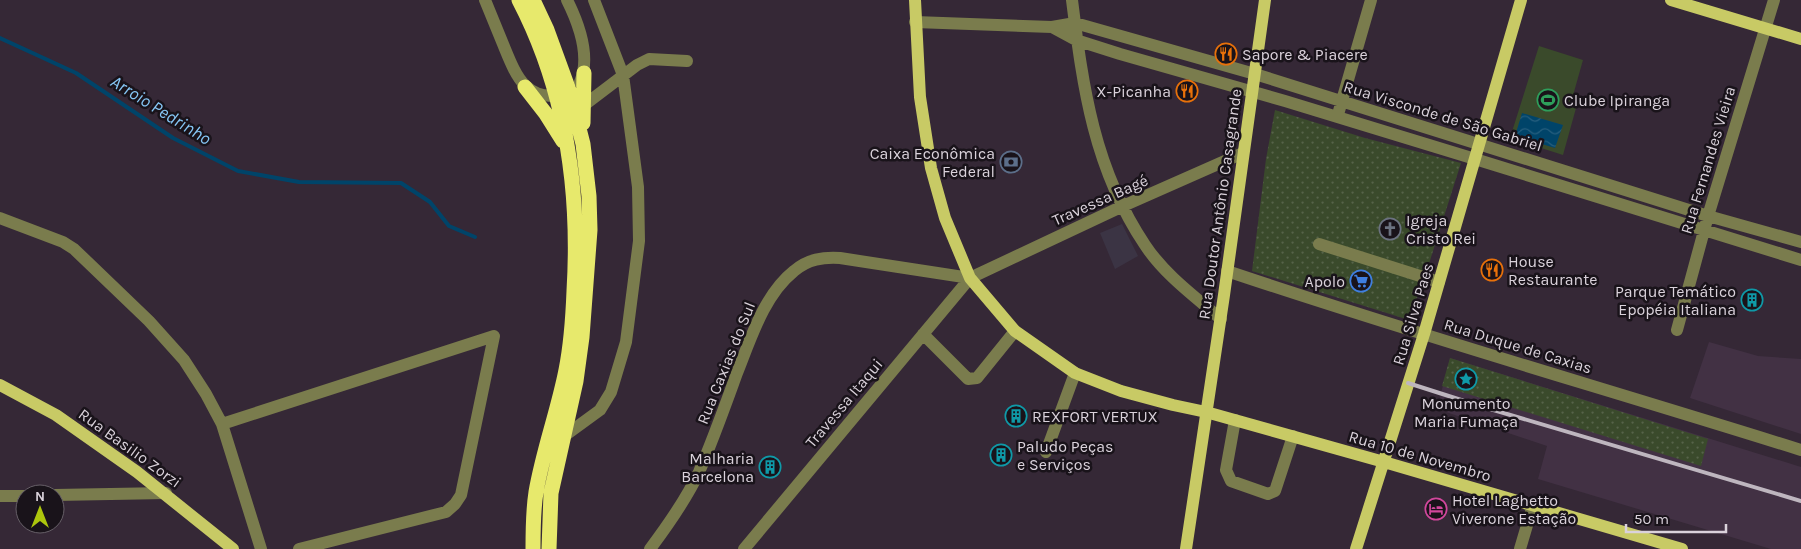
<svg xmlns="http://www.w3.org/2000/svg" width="1801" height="549" font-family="Karla,sans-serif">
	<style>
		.commercial { fill: #3b3444 }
		.built { fill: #423144 }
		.green { fill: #3a4a2b }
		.park { fill: url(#park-dots) }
		.water { fill: url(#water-waves) }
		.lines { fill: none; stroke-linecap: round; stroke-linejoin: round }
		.stream { stroke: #004469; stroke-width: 4 }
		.minor { stroke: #7a7c4d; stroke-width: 12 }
		.major { stroke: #c8ca65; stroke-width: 12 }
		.highway { stroke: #e7e96c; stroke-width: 15 }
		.rail { stroke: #beb6bf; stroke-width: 4 }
		.labels { text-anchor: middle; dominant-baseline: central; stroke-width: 5; stroke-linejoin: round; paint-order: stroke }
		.poi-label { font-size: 16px; fill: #dad2db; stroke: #19131a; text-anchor: start }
		.street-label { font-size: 16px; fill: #dad2db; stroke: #19131a }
		.water-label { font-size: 18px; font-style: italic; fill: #86c6f5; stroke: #19131a }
	</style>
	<defs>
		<pattern id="park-dots" width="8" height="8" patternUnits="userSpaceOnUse" patternTransform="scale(1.25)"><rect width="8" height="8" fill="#3a4a2b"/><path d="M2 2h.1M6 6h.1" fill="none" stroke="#566349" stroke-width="1.8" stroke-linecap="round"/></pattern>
		<pattern id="water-waves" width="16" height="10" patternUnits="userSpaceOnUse" patternTransform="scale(1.25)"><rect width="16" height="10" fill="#004469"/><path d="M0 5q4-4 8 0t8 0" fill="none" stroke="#255e7e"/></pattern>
	</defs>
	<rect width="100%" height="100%" fill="#352836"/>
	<!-- commercial -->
	<path class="commercial" d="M1122,224L1138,256L1115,269L1100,233Z"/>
	<!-- built -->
	<path class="built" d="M1709,342L1758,356L1801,359V434L1690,398Z
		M1450,358L1801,467V549H1771L1538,479L1547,446L1437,409Z"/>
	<!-- green -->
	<path class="green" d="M1539,46L1583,60L1572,99L1578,101L1563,155L1510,138Z"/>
	<!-- park -->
	<path class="park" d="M1275,110L1365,138L1461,163L1426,273L1409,320L1252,271L1266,159Z
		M1450,358L1708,439L1701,466L1442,386Z"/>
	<!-- water -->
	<path class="water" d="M1522,113L1563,125L1555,148L1515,136Z"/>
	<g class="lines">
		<!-- stream -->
		<path class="stream" d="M0,38L76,73L173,138L238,171L299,182L401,183L430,202L449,226L475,237"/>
		<!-- minor -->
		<path class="minor" d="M485,0C491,15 497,29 503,44C515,73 525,104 565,94
			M567,0C579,24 591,56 580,82
			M1072,0C1083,88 1094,169 1145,245C1164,274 1194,296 1221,319
			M915,22L1052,27L1075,23L1255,74L1708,216L1801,242
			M1052,27L1076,40L1120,54L1285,101L1475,159L1801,260
			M583,106L637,65L649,59L687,61
			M1339,111L1371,0
			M0,218L63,242L74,249L149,321L184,360L206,394L222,424L261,549
			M1319,244L1439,282
			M1227,271C1417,335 1610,390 1801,450
			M1677,330L1708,216L1774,0
			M923,334L968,379L977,378L1015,331
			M1235,420L1226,470L1231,481L1268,494L1275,491L1293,436
			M222,424L494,336L461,495L455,504L446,512L299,549
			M563,437L600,410L611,392L626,342L639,241L638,187L623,75L594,0
			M1046,452L1075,373
			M55,495L166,493
			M0,496H25
			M650,549C668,525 686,500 699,472C713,440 725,406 737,373C751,338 764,295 794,271C808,259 823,257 840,258L970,278
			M744,549L970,278L1123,206L1243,153
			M1520,549L1533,505"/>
		<!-- major -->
		<path class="major" d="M915,0L920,97L931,168L945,218L970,278L1015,331L1075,373L1121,391L1173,405L1206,412L1384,462L1682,549
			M1671,0L1801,39
			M0,385L56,415L137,472L233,549
			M1186,549L1224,295L1265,0
			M1356,549L1424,334L1521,0"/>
		<!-- highway -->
		<path class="highway" d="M519,0C566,90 580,191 574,291C573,317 571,345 566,370C558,411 543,451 536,492C533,511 533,530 533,549
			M533,0L547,30L570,93L583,144L589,196L590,230L582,337L576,381L551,493L549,549
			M525,87L546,114L563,141
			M583,123L584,73"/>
		<!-- rail -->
		<path class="rail" d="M1408,383L1480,406L1801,501"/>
	</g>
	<!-- icons -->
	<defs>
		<g id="restaurant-ring" transform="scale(1.125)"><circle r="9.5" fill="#19131a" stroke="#e8710a" stroke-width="1.5"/><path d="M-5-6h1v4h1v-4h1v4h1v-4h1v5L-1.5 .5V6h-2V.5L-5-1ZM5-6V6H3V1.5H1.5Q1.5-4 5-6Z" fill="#e8710a"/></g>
		<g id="stadium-ring" transform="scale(1.125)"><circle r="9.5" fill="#19131a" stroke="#2e9e5b" stroke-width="1.5"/><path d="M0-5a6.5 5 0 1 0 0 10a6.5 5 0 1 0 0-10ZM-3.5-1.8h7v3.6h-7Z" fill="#2e9e5b"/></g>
		<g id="bank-ring" transform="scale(1.125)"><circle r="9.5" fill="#19131a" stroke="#5c6f8a" stroke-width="1.5"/><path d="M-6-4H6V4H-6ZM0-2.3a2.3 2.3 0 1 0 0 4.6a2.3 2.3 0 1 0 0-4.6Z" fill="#5c6f8a"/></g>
		<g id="church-ring" transform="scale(1.125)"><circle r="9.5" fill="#19131a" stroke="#6b7280" stroke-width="1.5"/><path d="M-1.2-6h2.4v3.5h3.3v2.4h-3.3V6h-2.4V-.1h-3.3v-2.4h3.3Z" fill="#6b7280"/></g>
		<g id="supermarket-ring" transform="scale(1.125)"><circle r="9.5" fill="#19131a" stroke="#3f7fe0" stroke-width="1.5"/><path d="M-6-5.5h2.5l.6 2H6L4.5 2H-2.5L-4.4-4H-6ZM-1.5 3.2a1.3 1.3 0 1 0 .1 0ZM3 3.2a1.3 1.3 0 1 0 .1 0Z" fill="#3f7fe0"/></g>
		<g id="building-ring" transform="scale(1.125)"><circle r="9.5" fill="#19131a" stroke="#0f9aa8" stroke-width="1.5"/><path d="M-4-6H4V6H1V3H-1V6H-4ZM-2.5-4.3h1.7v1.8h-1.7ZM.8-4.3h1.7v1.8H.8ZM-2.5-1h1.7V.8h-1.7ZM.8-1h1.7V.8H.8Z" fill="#0f9aa8"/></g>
		<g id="sight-ring" transform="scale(1.125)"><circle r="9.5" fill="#19131a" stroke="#0f9aa8" stroke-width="1.5"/><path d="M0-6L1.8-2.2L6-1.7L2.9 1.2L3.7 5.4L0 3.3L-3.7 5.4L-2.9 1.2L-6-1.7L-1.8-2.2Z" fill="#0f9aa8"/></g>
		<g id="hotel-ring" transform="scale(1.125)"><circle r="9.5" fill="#19131a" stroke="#d1479c" stroke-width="1.5"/><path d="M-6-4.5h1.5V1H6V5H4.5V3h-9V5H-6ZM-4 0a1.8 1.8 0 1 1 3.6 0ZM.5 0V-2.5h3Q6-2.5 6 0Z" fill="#d1479c"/></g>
	</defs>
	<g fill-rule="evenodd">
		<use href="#restaurant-ring" x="1226" y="54"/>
		<use href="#restaurant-ring" x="1187" y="91"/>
		<use href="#stadium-ring" x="1548" y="100"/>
		<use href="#bank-ring" x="1011" y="162"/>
		<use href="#church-ring" x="1390" y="229"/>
		<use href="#restaurant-ring" x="1492" y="270"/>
		<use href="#supermarket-ring" x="1361" y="281"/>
		<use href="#building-ring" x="1752" y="300"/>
		<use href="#sight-ring" x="1466" y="379"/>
		<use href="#building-ring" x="1016" y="416"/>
		<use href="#building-ring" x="1001" y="455"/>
		<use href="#building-ring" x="770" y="467"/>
		<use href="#hotel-ring" x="1436" y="509"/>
	</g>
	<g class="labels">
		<!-- poi labels -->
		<g class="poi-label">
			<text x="1242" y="54">Sapore &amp; Piacere</text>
			<text x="1171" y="91" text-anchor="end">X-Picanha</text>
			<text x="1564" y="100">Clube Ipiranga</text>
			<text x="995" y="153" text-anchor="end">Caixa Econômica<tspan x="995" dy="18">Federal</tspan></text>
			<text x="1406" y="220">Igreja<tspan x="1406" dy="18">Cristo Rei</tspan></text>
			<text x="1508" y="261">House<tspan x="1508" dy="18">Restaurante</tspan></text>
			<text x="1345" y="281" text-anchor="end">Apolo</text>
			<text x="1736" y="291" text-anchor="end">Parque Temático<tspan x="1736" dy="18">Epopéia Italiana</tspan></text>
			<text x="1466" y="403" text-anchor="middle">Monumento<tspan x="1466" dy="18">Maria Fumaça</tspan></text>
			<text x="1032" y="416">REXFORT VERTUX</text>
			<text x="1017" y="446">Paludo Peças<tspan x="1017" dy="18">e Serviços</tspan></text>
			<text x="754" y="458" text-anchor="end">Malharia<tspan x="754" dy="18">Barcelona</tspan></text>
			<text x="1452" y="500">Hotel Laghetto<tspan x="1452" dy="18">Viverone Estação</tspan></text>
		</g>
		<!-- street labels -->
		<g class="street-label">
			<text transform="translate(1443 116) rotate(17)">Rua Visconde de São Gabriel</text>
			<text transform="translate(1708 160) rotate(-73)">Rua Fernandes Vieira</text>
			<text transform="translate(1100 200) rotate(-24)">Travessa Bagé</text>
			<text transform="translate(1220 204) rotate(-82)">Rua Doutor Antônio Casagrande</text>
			<text transform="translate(1413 314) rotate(-73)">Rua Silva Paes</text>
			<text transform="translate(1518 346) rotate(17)">Rua Duque de Caxias</text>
			<text transform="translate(726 363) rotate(-68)">Rua Caxias do Sul</text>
			<text transform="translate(844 403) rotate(-50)">Travessa Itaqui</text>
			<text transform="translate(130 448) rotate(36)">Rua Basilio Zorzi</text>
			<text transform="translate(1420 456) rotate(16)">Rua 10 de Novembro</text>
		</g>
		<!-- water labels -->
		<g class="water-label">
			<text transform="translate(161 110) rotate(32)">Arroio Pedrinho</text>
		</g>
	</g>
	<!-- north arrow -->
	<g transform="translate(40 509)"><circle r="24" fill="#19131a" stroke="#665f67"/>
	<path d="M0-4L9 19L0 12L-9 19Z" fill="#adc60d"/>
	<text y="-8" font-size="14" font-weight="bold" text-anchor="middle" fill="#dad2db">N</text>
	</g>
	<!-- scale -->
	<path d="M1626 524v8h100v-8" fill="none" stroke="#dad2db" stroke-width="2.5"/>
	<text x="1634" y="524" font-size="15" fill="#dad2db" stroke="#19131a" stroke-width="4" paint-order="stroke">50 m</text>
</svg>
